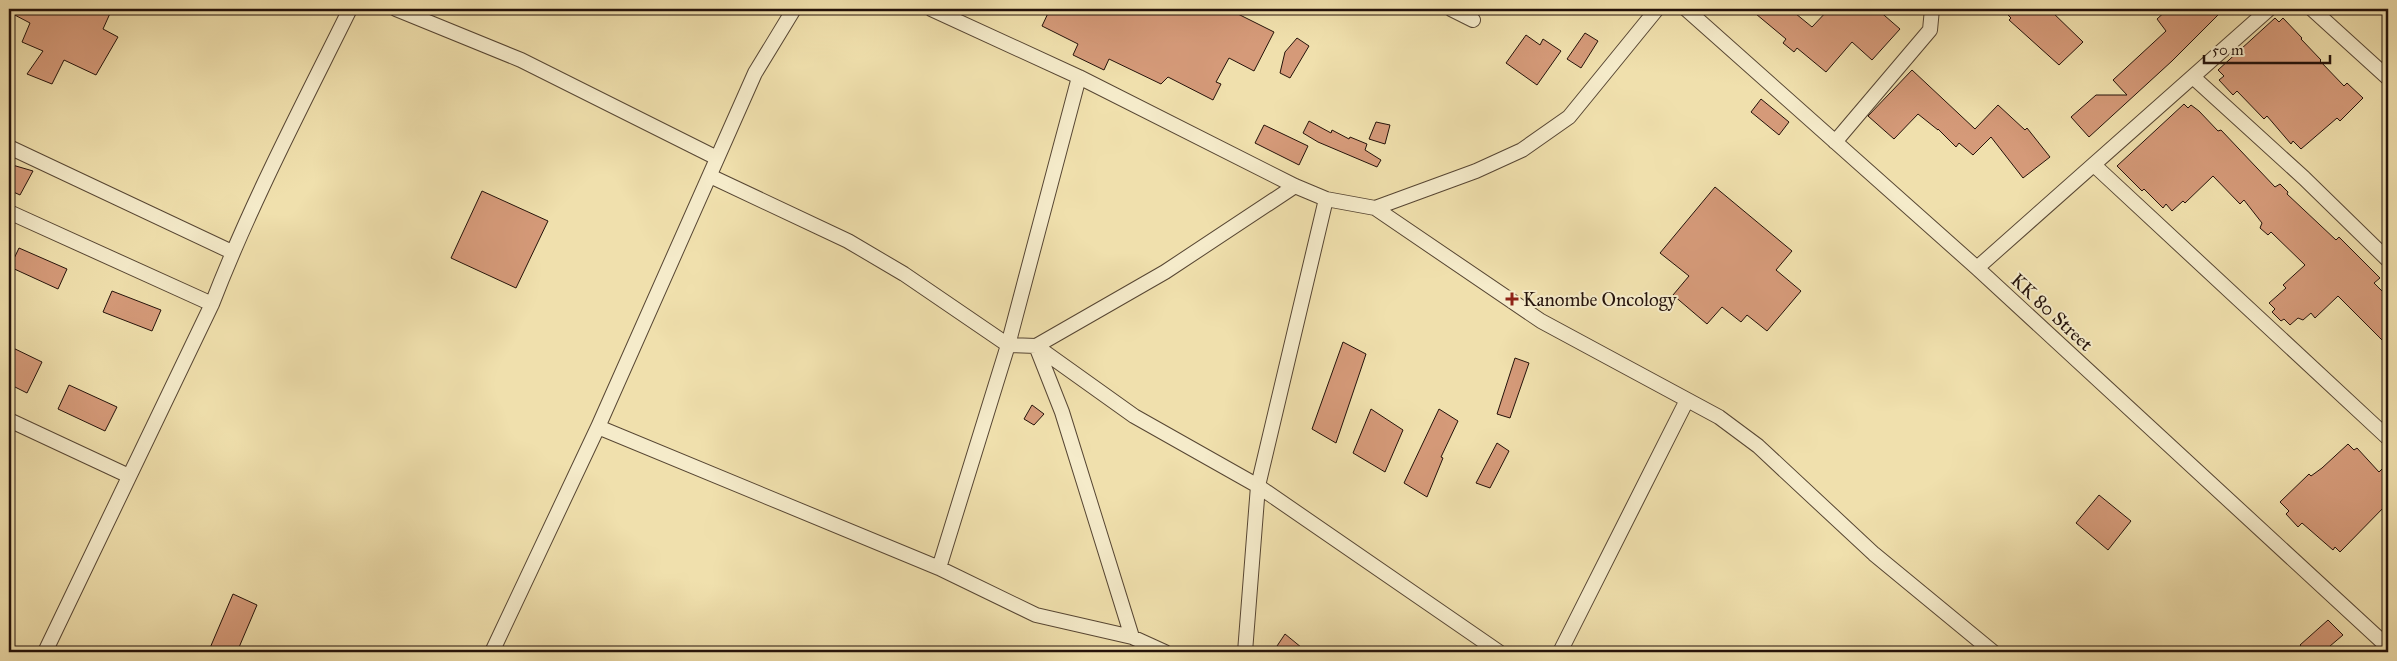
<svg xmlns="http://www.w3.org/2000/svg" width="2397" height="661" font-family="'IM FELL Great Primer',serif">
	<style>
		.building { fill: #d59a79; stroke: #24120a }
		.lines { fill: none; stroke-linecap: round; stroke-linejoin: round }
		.minor-casing { stroke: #574633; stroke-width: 16 }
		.minor { stroke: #f5ebca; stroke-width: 14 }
		.poi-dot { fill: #8f2418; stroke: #f5ebca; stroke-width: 2 }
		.labels { text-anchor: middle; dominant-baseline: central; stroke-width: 4; stroke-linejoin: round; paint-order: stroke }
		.poi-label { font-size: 19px; fill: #24120a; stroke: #f5ebca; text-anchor: start }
		.street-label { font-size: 19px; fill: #24120a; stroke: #f5ebca }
	</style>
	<rect width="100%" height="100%" fill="#f0e0ad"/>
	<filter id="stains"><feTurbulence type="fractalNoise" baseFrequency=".004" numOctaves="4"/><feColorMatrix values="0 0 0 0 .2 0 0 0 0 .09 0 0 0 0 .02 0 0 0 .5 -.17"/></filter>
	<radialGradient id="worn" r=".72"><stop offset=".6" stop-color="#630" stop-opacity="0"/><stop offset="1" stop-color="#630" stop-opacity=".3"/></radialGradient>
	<!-- building -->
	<path class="building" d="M9,9H112L103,29L118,37L96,75L64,60L52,84L27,74L43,51L22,42L30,23L9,12Z
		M1050,9H1228L1274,32L1254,71L1229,58L1216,82L1221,84L1213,100L1168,77L1161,84L1109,59L1104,70L1073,55L1078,44L1042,26Z
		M1750,9H1790L1812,27L1829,9H1877L1900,29L1872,60L1852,42L1826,72L1797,48L1794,52L1783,43L1786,39Z
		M2002,9H2049L2083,42L2059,65L2009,20L2011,18Z
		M2168,9H2224L2172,61L2089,137L2071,117L2096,95H2127L2113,80L2166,31L2157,19Z
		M2275,18L2279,22L2283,18L2302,38L2301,39L2321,60L2320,61L2344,86L2347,83L2363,98L2340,121L2337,118L2301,149L2293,141L2291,144L2267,116L2264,119L2237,91L2233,95L2219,80L2224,76L2218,70Z
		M1585,33L1598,41L1581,68L1567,59Z
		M1526,35L1540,45L1543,39L1561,51L1537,85L1506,63Z
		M1297,38L1309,46L1290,78L1280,73L1285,52Z
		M1912,70L1975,129L1998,105L2025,130L2027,128L2050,157L2023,178L1991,137L1973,155L1959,143L1956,147L1938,129V130L1918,114L1894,139L1868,116Z
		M1761,99L1789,122L1779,135L1751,112Z
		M2184,104L2188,108L2191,105L2199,111L2218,131L2221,130L2275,187L2280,184L2288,192L2287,194L2336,240L2339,237L2380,278L2374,283L2388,297V346L2338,296L2315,318L2311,313L2303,320L2298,318L2290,325L2284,319L2281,321L2272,312L2275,309L2269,303L2286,288L2283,285L2305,265L2271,232L2268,235L2260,228L2262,223L2244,200L2240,204L2213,176L2185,203L2183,201L2172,211L2166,204L2163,208L2144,189L2142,191L2117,166Z
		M1309,121L1331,133L1332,130L1349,139L1350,137L1367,144L1365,150L1381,160L1377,167L1318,142L1303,133Z
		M1376,122L1390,125L1385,144L1369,139Z
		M1264,125L1308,146L1299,165L1255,143Z
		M9,164L33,171L20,195L9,190Z
		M1715,187L1792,251L1776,270L1801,291L1767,331L1747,315L1741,322L1722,307L1707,324L1673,295L1689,276L1660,253Z
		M482,191L548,221L516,288L451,258Z
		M19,248L67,269L58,289L10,267Z
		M112,291L161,310L152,331L103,312Z
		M1343,342L1366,354L1336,443L1312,429Z
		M9,346L42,362L27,393L9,384Z
		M1515,358L1529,363L1510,418L1497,414Z
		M69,385L117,407L105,431L58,409Z
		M1032,405L1044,414L1034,425L1024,419Z
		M1371,409L1403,430L1385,472L1353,453Z
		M1439,409L1458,421L1441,457L1443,458L1427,497L1404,483Z
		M1497,443L1509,451L1490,488L1476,483Z
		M2348,444L2354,450L2357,448L2379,472L2382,469L2388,476V503L2340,552L2335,547L2333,550L2302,523L2298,527L2286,514L2289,511L2280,502L2309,474L2311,476L2322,468Z
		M2099,495L2131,521L2108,550L2076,523Z
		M233,594L257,605L237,652H220L210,648Z
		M2328,620L2343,635L2323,652H2306L2300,645Z
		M1285,634L1307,652H1273Z"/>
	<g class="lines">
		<!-- minor casing -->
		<g class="minor-casing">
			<path id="minor" d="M396,9L521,60L717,158
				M794,9L755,73L598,427L939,568L1036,615L1132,637L1165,652
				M931,9L1079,77L1295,186L1326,199L1375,208L1476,171L1522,150L1569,117L1657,9
				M1451,9L1473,20
				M1686,9L1977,268L2388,647
				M2312,9L2388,78
				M2193,77L2304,178L2388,260
				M1835,142L1930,30L1932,9
				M9,147L232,252
				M2094,165L2388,438
				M710,176L848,241L904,274L1008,345L1036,346L1134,416L1258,486L1499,652
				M1375,208L1541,321L1719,417L1758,446L1874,554L1993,652
				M9,212L212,304
				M1977,268L2269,9
				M9,420L129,476
				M939,568L1008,345L1079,77
				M1132,637L1062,412L1036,346L1165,272L1295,186
				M45,652L212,304C251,203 302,106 350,9
				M492,652L598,427
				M1245,652L1258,486L1326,199
				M1560,652L1687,400"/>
		</g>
		<!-- minor -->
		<use href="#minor" class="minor"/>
	</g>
	<!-- markers -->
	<path class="poi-dot" d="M1509.5 291.5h5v5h5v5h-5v5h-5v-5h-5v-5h5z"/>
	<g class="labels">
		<!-- poi labels -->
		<g class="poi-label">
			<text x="1523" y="299">Kanombe Oncology</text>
		</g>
		<!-- street labels -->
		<g class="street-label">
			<text transform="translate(2052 312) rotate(43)">KK 80 Street</text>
		</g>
	</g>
	<!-- margin -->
	<rect width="2397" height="661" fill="none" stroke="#f0e0ad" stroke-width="30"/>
	<rect x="10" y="10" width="2377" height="641" fill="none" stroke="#24120a" stroke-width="2.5"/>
	<rect x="15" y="15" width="2367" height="631" fill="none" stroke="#24120a"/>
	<!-- scale -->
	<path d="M2204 55v8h126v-8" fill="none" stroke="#24120a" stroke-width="2.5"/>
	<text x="2212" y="55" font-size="15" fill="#24120a" stroke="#f5ebca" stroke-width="4" paint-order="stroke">50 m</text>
	<rect width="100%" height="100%" filter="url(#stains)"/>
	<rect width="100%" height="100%" fill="url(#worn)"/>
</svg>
